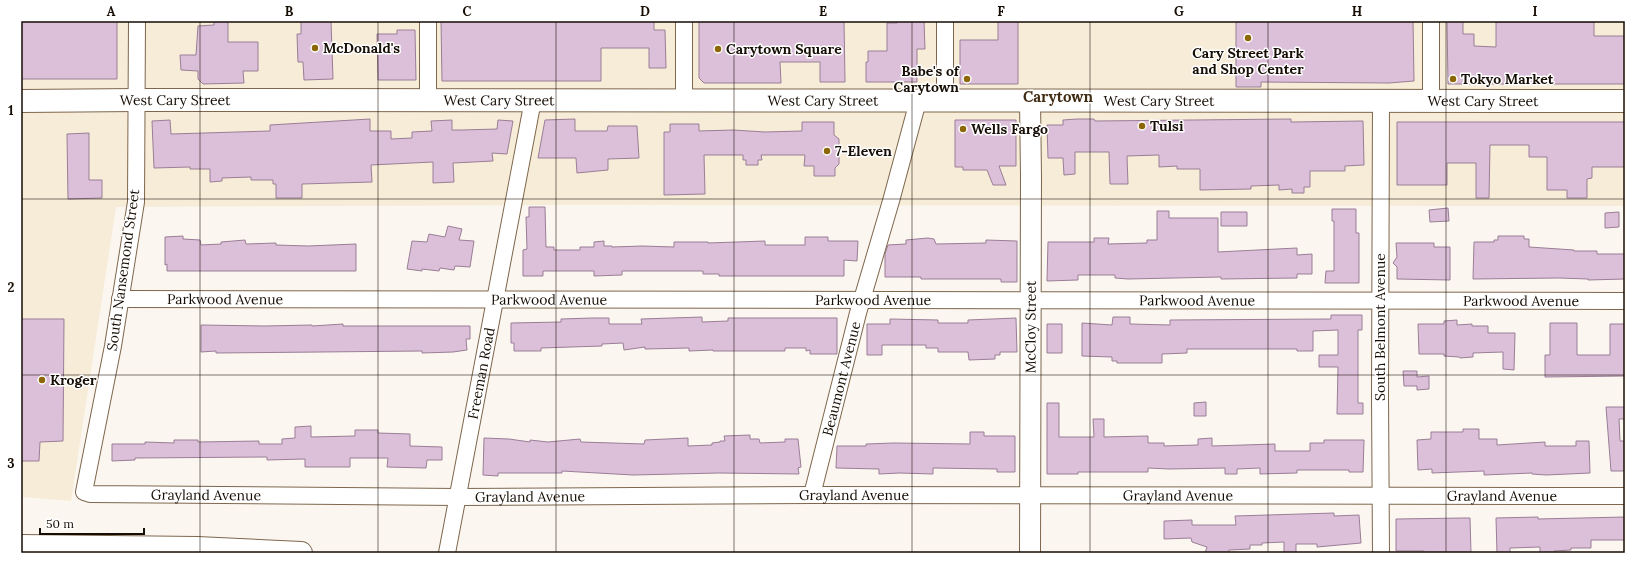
<svg xmlns="http://www.w3.org/2000/svg" width="1646" height="574" font-family="Lora,serif">
	<style>
		.commercial { fill: #f6ecd7 }
		.building { fill: #dcbfd8; stroke: #9a7e96 }
		.lines { fill: none; stroke-linecap: round; stroke-linejoin: round }
		.minor-casing { stroke: #7e674d; stroke-width: 18 }
		.tertiary-casing { stroke: #7e674d; stroke-width: 22 }
		.primary-casing { stroke: #7e674d; stroke-width: 24 }
		.motorway-casing { stroke: #7e674d; stroke-width: 24 }
		.minor { stroke: #fff; stroke-width: 16 }
		.tertiary { stroke: #fff; stroke-width: 20 }
		.primary { stroke: #fff; stroke-width: 22 }
		.motorway { stroke: #fff; stroke-width: 22 }
		.grid { fill: none; stroke: #160d04; stroke-width: 1; stroke-opacity: 0.55 }
		.poi-dot { fill: #8c6708; stroke: #fff; stroke-width: 1.5 }
		.labels { text-anchor: middle; dominant-baseline: central; stroke-width: 3; stroke-linejoin: round; paint-order: stroke }
		.poi-label { font-size: 14px; font-weight: bold; fill: #160d04; stroke: #fff; text-anchor: start }
		.street-label { font-size: 14px; fill: #160d04; stroke: #fff }
		.neighbourhood-label { font-size: 15px; font-weight: bold; fill: #402b13; stroke: #fff }
		.neatline { fill: none; stroke: #160d04; stroke-width: 1.5 }
		.grid-label { font-size: 13px; text-anchor: middle; font-weight: bold; fill: #160d04 }
	</style>
	<rect width="100%" height="100%" fill="#fbf6f0"/>
	<!-- commercial -->
	<path class="commercial" d="M21,21H1625V206L551,205L116,207L71,501L21,497Z"/>
	<!-- building -->
	<path class="building" d="M21,21H117V79H21Z
		M214,21H228V42H258V71H243L244,83L203,84L198,79V71L181,70L180,55H196L198,26L214,25Z
		M301,21H331L333,79L304,80L303,62H298L297,34H301Z
		M441,21H654V30H665L666,68H649V48H601V81H442Z
		M699,21H844L845,82H820V62H780L781,83H704L699,78Z
		M897,21H924L925,49H917V82H866V62H868V51H887V23H897Z
		M998,21H1018V84H960V40H998Z
		M1236,21H1413L1414,81L1389,83L1261,82V87H1236Z
		M1447,21H1463V34H1474V46L1496,47V22H1594V36H1625V84H1448Z
		M397,30H415L416,80H378L377,34H397Z
		M370,119V131H391V139L412,138V132L432,131L431,121L452,120V130H462L497,129L498,120L513,121L507,154L492,153L493,161L453,163L454,182L433,183V162L371,165L372,182L302,184V198H276V184H273V180H251V177L222,178V181L210,182V169H190V167L154,168L152,121L170,120L171,134L270,131V125Z
		M575,119V131H607L608,126H637L639,158L608,159V170L577,173L576,158H538L545,120Z
		M1077,119H1094L1095,121L1291,119V122L1363,121L1364,165L1345,166V171H1310V187H1304V193H1292V189L1279,190V185L1251,186V189L1200,190V169H1177V166L1159,167V155L1127,156L1128,184H1110L1109,152H1075V174L1064,175L1063,158H1048L1047,125H1063V120Z
		M955,120H1016V166H999L1006,185H993L987,170H963V167H955Z
		M802,122H834V135L839,139V164L835,168V176H814V166H804L805,155H761L762,160H758V165H746V160H743V155H704L705,194L664,195V132H670V124H699V131L733,130L765,132L802,131Z
		M1397,122H1625V167H1592V178L1587,179V198H1567V190H1547V157H1529V145H1490L1489,198H1476V163H1447V185H1397Z
		M89,133V180H102V198L68,199L67,134Z
		M529,207H545L546,247H554V250H580V247H594V242L604,241V246H612V247L642,246L674,247V242H708V243L765,241V245H805V237H828V241H858L857,261L844,260V276H719V274H703V271H622V275L594,276V271H543V276H523V250L527,249L526,217H529Z
		M1448,208L1449,221L1430,222L1429,210Z
		M1332,209H1356V233H1359V283H1325L1326,271H1334V221H1332Z
		M1157,211H1169V218H1218V252L1297,248V255L1312,254V274H1297V278L1221,279V277L1128,279L1115,278V275H1078V280L1047,281L1048,242H1094V238H1109L1108,244L1147,243V240H1157Z
		M1221,212H1247V226H1221Z
		M1619,212V227L1605,228V213Z
		M448,226L462,229L459,240L474,241L470,267L455,266L454,270L440,268L439,271L422,269V271L407,269L412,241L427,242L429,234L445,237Z
		M183,236V239L200,240L201,245L221,244V242L245,240L246,244L276,243V245L308,246L356,244V271H167V264L165,265V237Z
		M1498,236H1524V239H1529V247L1574,250V251H1597V254H1625V279L1588,280V279L1559,278L1473,279L1474,242H1494V240H1498Z
		M928,238L934,239L936,244L986,243V240L1017,241V282H1001V279H921V277H885V254L888,245L906,244V240Z
		M1396,243H1434V247H1450V280L1397,279V267L1393,263L1397,257Z
		M1331,315H1362V330H1358V403H1363V414H1337L1338,367H1319V355H1338V330L1313,331V351H1297V349H1187V353L1162,354V363H1117V361H1112V357L1082,356V323L1112,325L1113,317H1130V324L1170,325V320L1331,319Z
		M702,317V322L728,321V318H837V354H810V350L806,351V348H785V351H713V350L689,351V348L645,349V347L624,350L623,343L602,344V346L541,348V351H514V343H511V323L561,322V319L592,318H609V324H642L641,319Z
		M1016,318L1017,352H1000V355H995V359L969,360L968,352H938V348H926V345H882V355H867V324H890V319L938,320V323H968V320Z
		M21,319H64L63,441L40,442L39,461H21Z
		M1457,320V325L1472,324V326H1488V333H1515L1514,370L1503,369V352L1473,353V357L1460,358L1459,357L1444,356V354H1419L1418,324H1444V321Z
		M1550,323H1577V355H1610V324H1625V376L1545,377V355H1550Z
		M343,324V326H470V339H466L467,350L453,352L422,353V351L216,353V351L201,352V325L264,326L312,325V326Z
		M1047,324H1062V353H1047Z
		M1403,371H1417V377L1429,376V389L1417,390V386H1404Z
		M1206,402V416H1194V403Z
		M1047,403H1059V437H1094L1093,419H1104V437L1148,436V443H1164V446L1198,445V439L1212,438V446L1275,444V451H1310V443H1324V440H1364L1363,472H1349V470H1297V473L1260,474V468L1237,469V474H1225V468L1169,469L1148,468V472H1078V474H1047Z
		M1606,407H1625V419H1619L1620,441H1625V471H1611Z
		M311,426V437L355,436V430H378V433L410,434V446L442,447V460H427L426,468L387,467L388,458H350V467H305V459L267,460V457L135,458V460L112,461V444H145V442L174,443V440H198V442L259,441V444H282V439L295,438V427Z
		M1463,429H1479V439H1497V445L1545,442V446H1576V441H1589L1590,473L1546,475L1532,474V473L1484,475V471L1432,473V469L1418,470L1417,440L1431,439V432H1463Z
		M970,432H984V436H1015V472H997V469L933,468V474L900,473L879,474V469L836,468L837,446H866V444L894,443L970,444Z
		M750,435V439H759L760,443L785,442V439H798L801,467L798,468L799,474L719,473L633,475L562,471V473H498V476L483,475L484,438L509,439L530,442V440L548,442L580,439L581,442L644,444L645,440L688,438V446L712,445V443L720,442V441H725L724,436Z
		M1334,513V516L1359,515L1361,543L1317,547V544H1296V553H1284V542L1262,543V545H1250V549L1229,550L1228,553H1205L1207,547L1192,542L1191,538L1164,539V521L1192,520V525H1236L1235,516Z
		M1538,517V519L1625,517V540H1591V548H1571V550L1554,551V553H1540V547L1510,548V553H1497L1496,518Z
		M1464,518H1470L1471,553H1424V551H1396V519Z"/>
	<g class="lines">
		<!-- minor casing -->
		<g class="minor-casing">
			<g id="minor">
				<path id="s1" d="M137,21L136,202L113,346L84,492L90,494L458,497L812,495L1625,496"/>
				<path d="M428,21V100"/>
				<path d="M1431,21V101"/>
				<path d="M684,100V21"/>
				<path d="M945,101V21"/>
				<path d="M1381,101L1380,396L1381,553"/>
				<path id="s2" d="M120,299L1625,301"/>
				<path id="s3" d="M812,495L858,313L891,201L918,101"/>
				<path id="s4" d="M447,553L533,100"/>
			</g>
		</g>
		<!-- tertiary casing -->
		<g class="tertiary-casing">
			<g id="tertiary">
				<path id="s5" d="M1030,553L1031,176L1030,101"/>
			</g>
		</g>
		<!-- primary casing -->
		<g class="primary-casing">
			<g id="primary">
				<path id="s6" d="M21,101L137,100L1625,101"/>
			</g>
		</g>
		<!-- motorway casing -->
		<g class="motorway-casing">
			<path id="motorway" d="M21,546L197,548L301,553"/>
		</g>
		<!-- minor -->
		<use href="#minor" class="minor"/>
		<!-- tertiary -->
		<use href="#tertiary" class="tertiary"/>
		<!-- primary -->
		<use href="#primary" class="primary"/>
		<!-- motorway -->
		<use href="#motorway" class="motorway"/>
	</g>
	<!-- grid -->
	<path class="grid" d="M200,21V553M378,21V553M556,21V553M734,21V553M912,21V553M1090,21V553M1268,21V553M1446,21V553M21,199H1625M21,375H1625"/>
	<!-- markers -->
	<g class="poi-dot">
		<circle cx="1248" cy="38" r="4"/>
		<circle cx="315" cy="48" r="4"/>
		<circle cx="718" cy="49" r="4"/>
		<circle cx="967" cy="79" r="4"/>
		<circle cx="1453" cy="79" r="4"/>
		<circle cx="1142" cy="126" r="4"/>
		<circle cx="963" cy="129" r="4"/>
		<circle cx="827" cy="151" r="4"/>
		<circle cx="42" cy="380" r="4"/>
	</g>
	<g class="labels">
		<!-- poi labels -->
		<g class="poi-label">
			<text x="323" y="48">McDonald's</text>
			<text x="726" y="49">Carytown Square</text>
			<text x="1248" y="53" text-anchor="middle">Cary Street Park<tspan x="1248" dy="16">and Shop Center</tspan></text>
			<text x="959" y="71" text-anchor="end">Babe's of<tspan x="959" dy="16">Carytown</tspan></text>
			<text x="1461" y="79">Tokyo Market</text>
			<text x="1150" y="126">Tulsi</text>
			<text x="971" y="129">Wells Fargo</text>
			<text x="835" y="151">7-Eleven</text>
			<text x="50" y="380">Kroger</text>
		</g>
		<!-- street labels -->
		<g class="street-label">
			<text stroke="none"><textPath href="#s6" startOffset="154">West Cary Street</textPath></text>
			<text stroke="none"><textPath href="#s6" startOffset="478">West Cary Street</textPath></text>
			<text stroke="none"><textPath href="#s6" startOffset="802">West Cary Street</textPath></text>
			<text stroke="none"><textPath href="#s6" startOffset="1138">West Cary Street</textPath></text>
			<text stroke="none"><textPath href="#s6" startOffset="1462">West Cary Street</textPath></text>
			<text transform="translate(123 270) rotate(-82)">South Nansemond Street</text>
			<text stroke="none"><textPath href="#s2" startOffset="105">Parkwood Avenue</textPath></text>
			<text stroke="none"><textPath href="#s2" startOffset="429">Parkwood Avenue</textPath></text>
			<text stroke="none"><textPath href="#s2" startOffset="753">Parkwood Avenue</textPath></text>
			<text stroke="none"><textPath href="#s2" startOffset="1077">Parkwood Avenue</textPath></text>
			<text stroke="none"><textPath href="#s2" startOffset="1401">Parkwood Avenue</textPath></text>
			<text stroke="none"><textPath href="#s5" startOffset="226">McCloy Street</textPath></text>
			<text transform="translate(1380 327) rotate(-90)">South Belmont Avenue</text>
			<text stroke="none"><textPath href="#s4" startOffset="183">Freeman Road</textPath></text>
			<text stroke="none"><textPath href="#s3" startOffset="120">Beaumont Avenue</textPath></text>
			<text stroke="none"><textPath href="#s1" startOffset="598">Grayland Avenue</textPath></text>
			<text stroke="none"><textPath href="#s1" startOffset="1246">Grayland Avenue</textPath></text>
			<text stroke="none"><textPath href="#s1" startOffset="1570">Grayland Avenue</textPath></text>
			<text stroke="none"><textPath href="#s1" startOffset="1894">Grayland Avenue</textPath></text>
			<text stroke="none"><textPath href="#s1" startOffset="922">Grayland Avenue</textPath></text>
		</g>
		<!-- neighbourhood labels -->
		<g class="neighbourhood-label">
			<text x="1058" y="96">Carytown</text>
		</g>
	</g>
	<!-- border -->
	<rect width="1646" height="574" fill="none" stroke="#ffffff" stroke-width="44"/>
	<!-- scale -->
	<path d="M40 528v6h104v-6" fill="none" stroke="#160d04" stroke-width="2"/>
	<text x="46" y="528" font-size="12" fill="#160d04" stroke="#ffffff" stroke-width="3" paint-order="stroke">50 m</text>
	<rect x="22" y="22" width="1602" height="530" class="neatline"/>
	<g class="grid-label">
		<text x="111" y="16">A</text>
		<text x="289" y="16">B</text>
		<text x="467" y="16">C</text>
		<text x="645" y="16">D</text>
		<text x="823" y="16">E</text>
		<text x="1001" y="16">F</text>
		<text x="1179" y="16">G</text>
		<text x="1357" y="16">H</text>
		<text x="1535" y="16">I</text>
		<text x="11" y="115">1</text>
		<text x="11" y="292">2</text>
		<text x="11" y="468">3</text>
	</g>
</svg>
